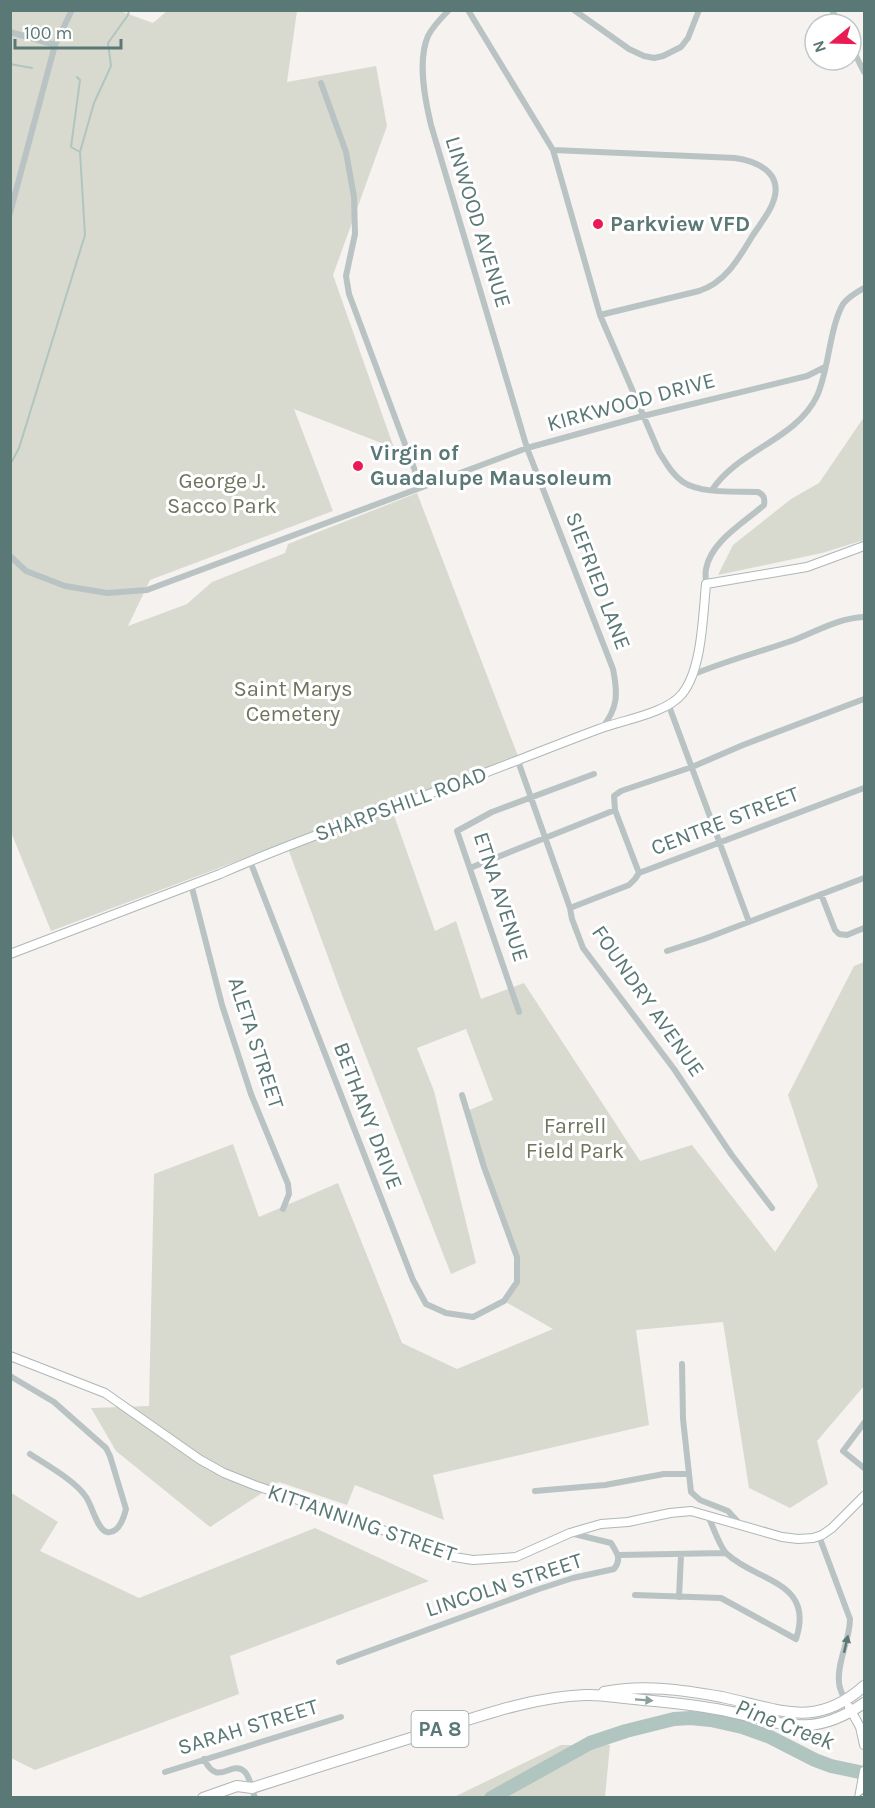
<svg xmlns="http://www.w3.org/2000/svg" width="875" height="1808" font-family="Karla,sans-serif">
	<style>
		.green { fill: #d9dacf }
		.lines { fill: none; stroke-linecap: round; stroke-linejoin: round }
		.stream { stroke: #b1c5c0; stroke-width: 2 }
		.river { stroke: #b1c5c0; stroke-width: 14 }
		.secondary-casing { stroke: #acb8b7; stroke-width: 10 }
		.highway-casing { stroke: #b0b7b7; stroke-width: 12 }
		.street { stroke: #bac3c3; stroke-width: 6 }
		.secondary { stroke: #fff; stroke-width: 8 }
		.highway { stroke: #fff; stroke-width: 10 }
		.rail-casing { stroke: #99a8a7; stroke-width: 4.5 }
		.rail { stroke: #fff; stroke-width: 2; stroke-dasharray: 7; stroke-linecap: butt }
		.oneway { fill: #5a7876 }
		.oneway2 { fill: #8ca09f }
		.poi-dot { fill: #ea1b54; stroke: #fff; stroke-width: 2 }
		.labels { text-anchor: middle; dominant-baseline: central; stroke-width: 6; stroke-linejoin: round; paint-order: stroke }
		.shield { fill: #fff; stroke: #8ca09f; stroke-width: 1.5 }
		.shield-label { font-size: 21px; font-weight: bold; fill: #5a7876 }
		.street-label { font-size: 22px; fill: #5a7876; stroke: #fff }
		.poi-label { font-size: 22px; font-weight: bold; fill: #5a7876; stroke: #fff; text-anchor: start }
		.park-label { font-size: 22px; fill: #6e755d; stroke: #fff }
		.water-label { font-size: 24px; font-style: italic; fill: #597972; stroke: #fff }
	</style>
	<rect width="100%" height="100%" fill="#f5f2f0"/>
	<!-- green -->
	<path class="green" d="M11,11H120L153,23L167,11H297L287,82L376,66L387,126L333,275L394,448L294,409L333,511L150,580L128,626L187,604L212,582L285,553L288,544L417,493L518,756L390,804L435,931L456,921L481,999L524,983L640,1161L692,1145L775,1252L818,1186L788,1095L854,966L864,962V1386L817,1441L828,1484L790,1508L749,1488L723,1322L636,1330L649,1425L433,1475L444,1520L355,1485L347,1505L279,1482L210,1527L116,1451L91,1408L149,1406L154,1174L233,1144L259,1217L338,1183L402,1343L457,1369L553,1329L504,1301L517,1282V1257L467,1111L493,1100L466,1029L417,1048L434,1091L476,1263L451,1274L342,995L286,843L51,931L11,832Z
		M864,417V540L822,553L718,575L733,545L791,499L819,483Z
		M10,1492L58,1522L40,1551L139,1598L315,1528L429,1581L230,1656L239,1694L35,1770L11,1758Z
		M561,1745H610L605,1797H454Z"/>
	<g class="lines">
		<!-- stream -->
		<path class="stream" d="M10,64L32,68
			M77,77L80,80L71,147L80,152
			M10,465L19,448L85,235L80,152L94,103L111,66L108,43L128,15L129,10"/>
		<!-- river -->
		<path class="river" d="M491,1798L590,1743L626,1731L674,1719L690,1718L711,1720L742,1727L770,1737L815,1760L831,1766L864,1773"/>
		<!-- secondary casing -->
		<g class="secondary-casing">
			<path id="secondary" d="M10,954L220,874C291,843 365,817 437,791C492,771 545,749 599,729C623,720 667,713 682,694C702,670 703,615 706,584L807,567L864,546
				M10,1356L105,1393L199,1459L224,1473L254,1485L360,1521L448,1556L473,1560L516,1557L570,1533L601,1524L628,1522L670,1513L691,1511L782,1537L798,1539L813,1538L822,1535L832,1528L864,1496
				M849,1707L860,1727L864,1745
				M859,1798L864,1771"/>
		</g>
		<!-- highway casing -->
		<g class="highway-casing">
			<path id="highway" d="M604,1692C643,1684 683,1690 722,1697C778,1709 815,1730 864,1686
				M203,1798L237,1786L252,1788C311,1769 371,1750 430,1732C480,1716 532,1697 585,1695C602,1694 618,1698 635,1699C662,1702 689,1704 716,1709C776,1719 807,1743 864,1703"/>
		</g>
		<!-- street -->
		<path class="street" d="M449,10C441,18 433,26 428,36C417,61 425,100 431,125L527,448L613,669C618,694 618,708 602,728
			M468,10L553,150L600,315L659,452C666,463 672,474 683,482C701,494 736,491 758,492C764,495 765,498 764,505C745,522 711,541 706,569C705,574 706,580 706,584
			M574,10L629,49L644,56L654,58L663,56L681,47L688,38L699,10
			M832,10L839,24
			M10,32L55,45
			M851,46L864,72
			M321,83L346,152L354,197L355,234L346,276L349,294L421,487
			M553,150L735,158C762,162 786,176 771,207C766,217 759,226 753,235C739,258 726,282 699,291L600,315
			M10,213L55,45L72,10
			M712,490C738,450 796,440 817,396C829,370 829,329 843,304C848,297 857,292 864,288
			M10,556L26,571L65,586L107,593L147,590L527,448L643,416L807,376L825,367
			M692,675C725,661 760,652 794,640C817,631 839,618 864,617
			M669,706L749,922
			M518,761L570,908L572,919L583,948L674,1069L731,1154L772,1208
			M250,861L413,1280L426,1304L446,1313L473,1317L504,1301L517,1282V1257L484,1167L462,1095
			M470,868L615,810
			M639,873L615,810L614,796L621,791L692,767L743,745L864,699
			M191,884L222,1005L251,1094L288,1184L289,1194L283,1209
			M821,894L835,930L839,934L847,935L864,928
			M570,908L629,885L635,879L639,873L864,788
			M667,951L704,939L864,878
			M519,1012L457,831L492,812L594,774
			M682,1364L683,1419L691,1492L700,1500L728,1511L741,1525
			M10,1376L54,1402L106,1448L110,1456L126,1509C124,1517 119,1534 107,1532C97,1530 92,1505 86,1497C76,1481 45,1464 30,1454
			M864,1423L843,1451L864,1468
			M535,1491L605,1485L664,1474H688
			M819,1536L850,1619C850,1640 837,1661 839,1682C839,1688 842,1694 845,1700
			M619,1555L725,1553
			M635,1595L721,1598L796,1639C815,1581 757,1582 727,1554C720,1548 713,1526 708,1516
			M679,1597L681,1555
			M339,1662L539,1589L573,1578L614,1569C622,1559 617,1553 611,1543L570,1533
			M204,1759C218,1788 230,1760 244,1771C250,1776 252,1790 255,1798
			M165,1772L341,1717"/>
		<!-- secondary -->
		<use href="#secondary" class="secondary"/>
		<!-- highway -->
		<use href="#highway" class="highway"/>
		<!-- rail casing -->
		<g class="rail-casing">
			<path id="rail" d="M860,1798L864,1795"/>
		</g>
		<!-- rail -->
		<use href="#rail" class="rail"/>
	</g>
	<!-- one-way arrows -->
	<defs><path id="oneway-solid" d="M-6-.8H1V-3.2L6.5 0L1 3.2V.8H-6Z" transform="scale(1.5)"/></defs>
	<use class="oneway" href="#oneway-solid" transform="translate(846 1644) rotate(-77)"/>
	<use class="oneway2" href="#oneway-solid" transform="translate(644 1700) rotate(4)"/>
	<!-- markers -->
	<g class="poi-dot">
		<circle cx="598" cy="224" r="6"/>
		<circle cx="358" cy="466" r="6"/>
	</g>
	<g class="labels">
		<!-- shield labels -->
		<rect class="shield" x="411.5" y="1711" width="57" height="36" rx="4.5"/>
		<g class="shield-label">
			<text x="440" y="1729">PA 8</text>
		</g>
		<!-- street labels -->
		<g class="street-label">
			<text transform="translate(478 222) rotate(73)">LINWOOD AVENUE</text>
			<text transform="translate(631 402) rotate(-15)">KIRKWOOD DRIVE</text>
			<text transform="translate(598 581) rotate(69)">SIEFRIED LANE</text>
			<text transform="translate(401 804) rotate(-20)">SHARPSHILL ROAD</text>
			<text transform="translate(725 821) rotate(-21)">CENTRE STREET</text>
			<text transform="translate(501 897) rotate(72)">ETNA AVENUE</text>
			<text transform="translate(648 1001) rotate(55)">FOUNDRY AVENUE</text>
			<text transform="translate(256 1043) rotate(72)">ALETA STREET</text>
			<text transform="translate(368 1116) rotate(69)">BETHANY DRIVE</text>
			<text transform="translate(362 1523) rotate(19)">KITTANNING STREET</text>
			<text transform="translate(504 1585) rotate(-18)">LINCOLN STREET</text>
			<text transform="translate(248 1727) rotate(-17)">SARAH STREET</text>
		</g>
		<!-- poi labels -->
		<g class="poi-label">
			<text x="610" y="224">Parkview VFD</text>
			<text x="370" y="453">Virgin of<tspan x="370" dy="25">Guadalupe Mausoleum</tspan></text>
		</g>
		<!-- park labels -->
		<g class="park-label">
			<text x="222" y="481">George J.<tspan x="222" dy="25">Sacco Park</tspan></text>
			<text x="293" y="689">Saint Marys<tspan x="293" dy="25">Cemetery</tspan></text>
			<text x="575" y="1126">Farrell<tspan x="575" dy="25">Field Park</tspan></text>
		</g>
		<!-- water labels -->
		<g class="water-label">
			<text transform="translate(785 1724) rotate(21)">Pine Creek</text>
		</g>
	</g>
	<!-- border -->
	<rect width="875" height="1808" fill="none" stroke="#5a7876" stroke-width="24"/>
	<!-- north arrow -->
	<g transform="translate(833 42) rotate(251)"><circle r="28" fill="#ffffff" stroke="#bdc9c8" stroke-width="1.5"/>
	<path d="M0-4.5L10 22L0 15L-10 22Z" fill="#ea1b54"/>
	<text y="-9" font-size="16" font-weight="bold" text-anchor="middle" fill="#5a7876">N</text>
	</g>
	<!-- scale -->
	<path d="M15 39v9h106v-9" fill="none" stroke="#5a7876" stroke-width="3"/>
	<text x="24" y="39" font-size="18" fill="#5a7876" stroke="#ffffff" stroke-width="4.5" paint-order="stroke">100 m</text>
</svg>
